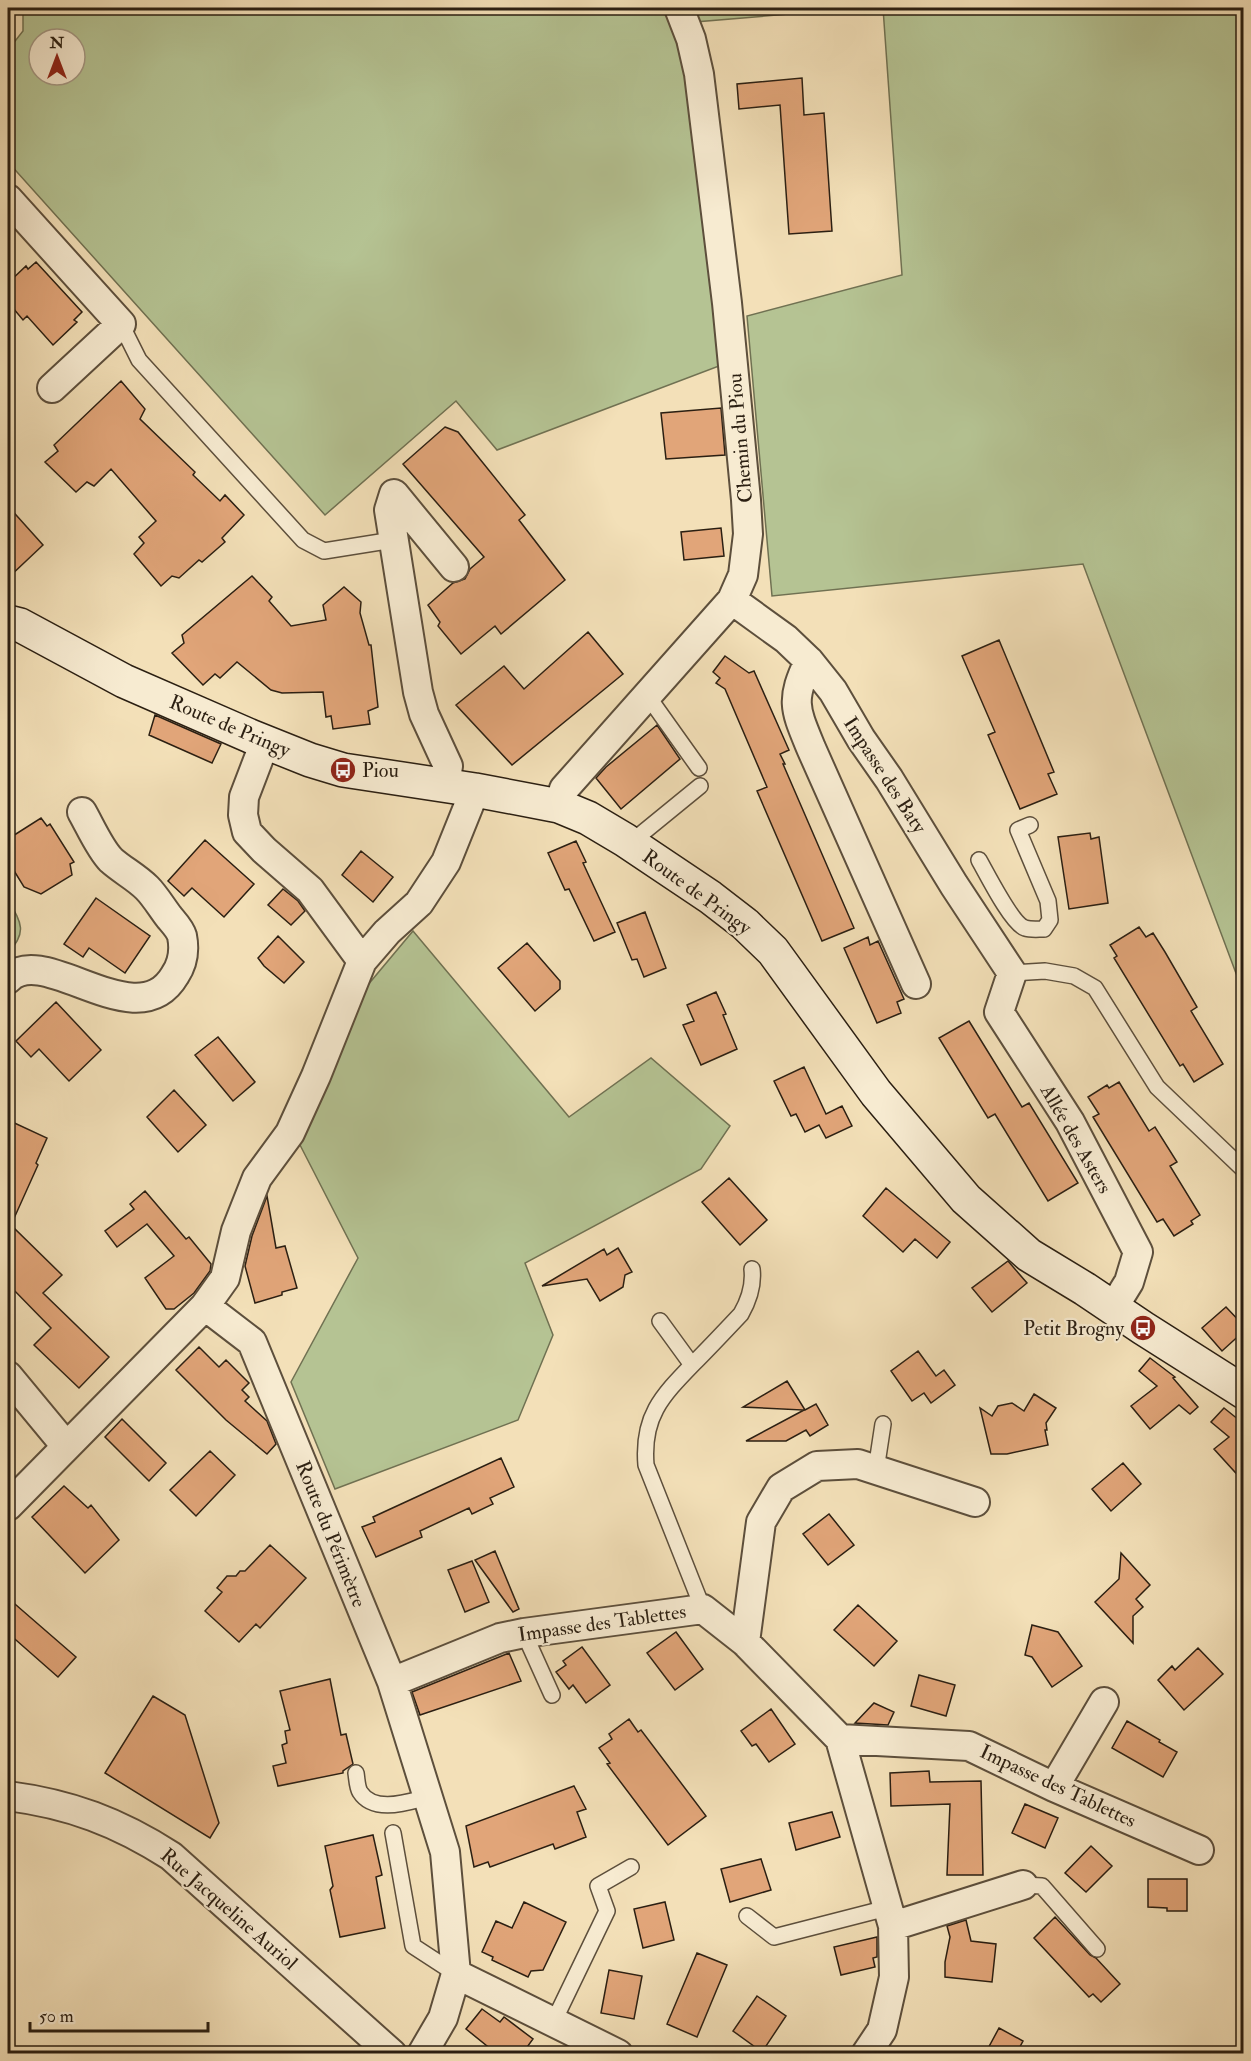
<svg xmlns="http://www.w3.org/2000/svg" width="1251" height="2061" font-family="'IM FELL Double Pica',serif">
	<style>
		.green { fill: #b5c393; stroke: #707152; stroke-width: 1.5; fill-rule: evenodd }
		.building { fill: #e1a579; stroke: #2b1f12; stroke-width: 1.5 }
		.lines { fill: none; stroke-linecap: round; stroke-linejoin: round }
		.lane-casing { stroke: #5d4f3c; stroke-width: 18 }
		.street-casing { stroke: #5d4f3c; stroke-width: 32 }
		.secondary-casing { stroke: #2b1f12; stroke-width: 36 }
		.lane { stroke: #f7ebd1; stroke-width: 15 }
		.street { stroke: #f7ebd1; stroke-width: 28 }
		.secondary { stroke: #f7ebd1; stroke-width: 33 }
		.labels { text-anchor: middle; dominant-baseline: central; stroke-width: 4.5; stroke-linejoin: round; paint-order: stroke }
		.street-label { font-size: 20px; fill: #2b1f12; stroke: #f7ebd1 }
		.poi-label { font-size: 20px; fill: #2b1f12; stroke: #f7ebd1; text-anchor: start }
	</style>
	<rect width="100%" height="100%" fill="#f3e0b8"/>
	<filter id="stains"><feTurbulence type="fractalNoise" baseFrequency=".00333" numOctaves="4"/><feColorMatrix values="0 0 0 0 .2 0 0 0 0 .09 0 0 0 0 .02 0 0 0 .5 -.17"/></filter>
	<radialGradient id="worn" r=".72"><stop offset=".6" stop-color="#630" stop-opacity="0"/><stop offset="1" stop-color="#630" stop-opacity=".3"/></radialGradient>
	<!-- green -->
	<path class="green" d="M23,8H860L695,22L719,366L497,450L456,401L325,515L8,162V50L23,31ZM39,39H75V75H39Z
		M883,8H1243V992L1083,564L772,596L747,316L902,275Z
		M8,900C21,922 28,932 8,953Z
		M413,931L569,1117L651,1058L730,1126L701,1169L525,1263L553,1335L518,1420L335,1489L291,1382L358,1258L299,1143L367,986Z"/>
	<!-- building -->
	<path class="building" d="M802,78L804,115L824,113L832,231L789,234L780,105L739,109L737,84Z
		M36,262L82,312L74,320L77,322L53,345L27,316L23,320L8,302V283L26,266L28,269Z
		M121,381L145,409L140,419L195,472L193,475L220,501L225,495L244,515L222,538L225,542L202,562L199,560L179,578L172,576L161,586L134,554L144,543L139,537L156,521L111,469L94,486L87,482L76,492L45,462L58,451L54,445Z
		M721,408L725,455L666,459L661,413Z
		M445,427L458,432L525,515L519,520L565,580L501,634L495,626L461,654L438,626L440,622L428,605L453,583L465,579L470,569L484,557L403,464Z
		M8,506L43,545L8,578Z
		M721,528L724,556L684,560L681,532Z
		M252,576L272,597L269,601L291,626L326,620L323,605L344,587L361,602L360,613L369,645H371L378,707L368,711L370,724L333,729L331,716L326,717L323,692L282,693L271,690L237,662L220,678L215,674L203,685L172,653L184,643L182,635Z
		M588,632L623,674L512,765L456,705L504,666L524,689Z
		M999,640L1054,772L1048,774L1057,794L1020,809L988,735L995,732L962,656Z
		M725,656L749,673L754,671L789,750L780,754L785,764H783L854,928L822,941L757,791L767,787L725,689L716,683L720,678L713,672Z
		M155,715L221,744L212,763L149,735Z
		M657,725L680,759L621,809L596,778L606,767Z
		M41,818L47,826L50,824L74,862L70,864L72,875L41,894L24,887L8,861V839Z
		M1090,833L1091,839L1099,837L1108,903L1069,909L1058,837Z
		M205,840L254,884L224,917L192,888L184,896L168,881Z
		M576,841L586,862L583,863L615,932L594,941L569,889L565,890L548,853Z
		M361,851L393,877L373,902L342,875Z
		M283,889L298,901L305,911L291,925L268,905Z
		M96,898L150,936L125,973L89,948L83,957L64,944Z
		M645,912L666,968L644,977L637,959L632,960L617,923Z
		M1139,927L1146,937L1153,933L1165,952L1197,1007L1191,1011L1223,1064L1194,1082L1183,1064L1180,1066L1114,958L1117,956L1110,945Z
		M278,936L304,962L284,983L264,966L258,958Z
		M868,937L870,945L878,941L904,999L897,1002L901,1013L877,1023L844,948Z
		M527,943L560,981V989L535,1011L498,968Z
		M716,992L726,1014L723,1015L737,1049L701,1065L683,1025L694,1021L687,1005Z
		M56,1002L101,1050L69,1081L39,1049L31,1057L16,1041Z
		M969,1021L1022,1107L1029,1103L1078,1183L1048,1201L995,1114L988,1118L939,1038Z
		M218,1037L255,1082L233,1101L195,1055Z
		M804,1067L826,1114L842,1106L852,1126L826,1138L819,1125L805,1132L796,1114L791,1116L774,1081Z
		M1119,1082L1149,1131L1155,1127L1177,1162L1170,1166L1200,1215L1191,1221L1193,1224L1174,1236L1163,1219L1157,1222L1093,1117L1099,1114L1088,1097L1107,1085L1109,1088Z
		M174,1090L206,1125L178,1152L147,1117Z
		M8,1120L47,1138L36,1163L38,1165L11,1225L62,1275L43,1293L109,1357L79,1388L34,1345L51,1328L8,1284Z
		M729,1178L767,1220L740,1245L702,1202Z
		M886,1188L950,1242L937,1258L915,1239L903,1252L863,1216Z
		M145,1191L186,1239L189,1237L211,1264L210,1271L194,1293L174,1309H166L145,1278L174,1256L147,1224L117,1247L105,1231L134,1209L130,1204Z
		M267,1196L276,1248L285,1246L297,1288L282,1292V1295L255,1303L245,1266L252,1236Z
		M618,1248L632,1272L625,1275L623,1287L600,1301L587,1279L542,1286L604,1249L607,1255Z
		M1008,1261L1027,1283L992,1312L972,1288Z
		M1226,1307L1244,1326V1331L1222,1351L1202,1328Z
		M199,1347L219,1367L226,1360L249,1383L242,1390L249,1397L245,1401L267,1421L276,1444L267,1454L226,1420L176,1370Z
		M918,1351L936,1376L944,1370L955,1385L931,1403L924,1393L912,1401L891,1371Z
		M1150,1358L1175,1377L1173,1378L1198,1407L1190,1414L1179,1405L1150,1429L1131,1406L1157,1386L1139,1371Z
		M787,1381L805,1410L816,1404L828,1425L810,1436L806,1430L786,1441H746L804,1410L743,1407Z
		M1034,1394L1056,1408L1046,1423L1047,1430H1045L1048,1445L1007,1454H991L980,1408L992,1416L998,1406L1012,1403L1024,1411Z
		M1224,1408L1244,1424V1482L1214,1449L1229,1437L1211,1422Z
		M122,1419L166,1463L149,1481L105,1437Z
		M210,1451L235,1475L196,1516L170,1490Z
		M501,1458L514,1487L490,1498L493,1504L472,1514L469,1508L420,1531L422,1537L376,1557L362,1527L375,1522L373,1517Z
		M1123,1463L1141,1484L1111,1511L1092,1489Z
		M64,1486L88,1508L91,1505L119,1540L85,1573L32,1517Z
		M829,1514L854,1545L828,1565L803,1534Z
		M270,1545L306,1578L260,1628L256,1624L239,1642L205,1611L222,1592L217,1588L227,1576H236L240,1571H245Z
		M495,1551L519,1609L513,1612L475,1560Z
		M1121,1553L1150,1585L1136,1599L1143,1607L1133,1616V1643L1095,1602L1119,1579Z
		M472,1561L489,1602L465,1612L448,1570Z
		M8,1598L76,1657L58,1677L8,1633Z
		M858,1605L897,1641L874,1666L834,1630Z
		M1032,1625L1058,1632L1082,1666L1052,1687L1032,1657L1025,1655Z
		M676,1632L703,1669L675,1690L647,1653Z
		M582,1647L610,1685L586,1703L573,1685L569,1689L556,1672L566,1665L563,1661Z
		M1198,1648L1223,1674L1184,1710L1158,1680L1172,1666L1175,1670Z
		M509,1653L521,1681L420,1715L412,1692Z
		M919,1675L955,1685L946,1716L911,1706Z
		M330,1679L341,1735L346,1734L353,1764L343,1771V1773L278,1786L273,1766L286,1763L282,1745L287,1743L285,1731L290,1730L280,1691Z
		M153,1696L185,1715L219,1823L210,1838L105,1773Z
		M874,1703L894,1712L888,1725L855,1723Z
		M771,1709L795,1744L769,1762L756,1744L752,1746L741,1731Z
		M629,1719L638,1732L641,1730L706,1816L668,1845L607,1764L610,1763L599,1748L612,1739L609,1734Z
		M1127,1721L1160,1740L1159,1742L1177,1752L1163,1777L1112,1748Z
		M929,1771L930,1782L981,1781L983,1875H947L950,1804L891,1806L890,1773Z
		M574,1786L586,1809L577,1812L586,1837L555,1849L553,1844L490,1867L488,1862L474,1867L466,1826Z
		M1025,1804L1058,1818L1045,1848L1012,1833Z
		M832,1812L840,1837L796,1850L789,1823Z
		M373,1835L382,1875L376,1877L385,1928L340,1937L330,1890L333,1886L325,1846Z
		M1091,1846L1112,1866L1086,1892L1065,1873Z
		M761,1859L771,1890L730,1902L721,1869Z
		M1148,1879H1187V1911H1167V1908L1148,1907Z
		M524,1902L566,1922L543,1970L531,1971L528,1977L492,1960L493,1957L482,1952L496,1921L512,1928Z
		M665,1902L674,1940L643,1948L634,1909Z
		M1055,1917L1090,1955L1096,1958L1120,1984L1101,2002L1093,1994L1089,1997L1034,1938Z
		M966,1920L971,1941L996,1944L992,1982L945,1977V1962L950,1937L947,1926Z
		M877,1937V1957L873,1958L875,1967L841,1975L834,1947Z
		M697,1953L727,1965L697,2037L667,2024Z
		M609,1970L642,1976L634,2019L601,2013Z
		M757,1996L786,2016L762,2052L733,2031Z
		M482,2009L500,2022L504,2017L533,2039L522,2054H497L466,2029Z
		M999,2028L1023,2041L1016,2054H985Z"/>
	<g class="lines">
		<!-- lane casing -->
		<g class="lane-casing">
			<path id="lane" d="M121,324L139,360L303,540L324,551L393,540
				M647,695L699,768
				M637,848L640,835L700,786
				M979,860C987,874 1012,924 1025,928C1031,930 1038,929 1044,929L1050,920L1048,901L1018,830L1030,825
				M1012,973L1045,971L1074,976L1095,988L1157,1087L1244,1170
				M660,1321L692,1365
				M876,1470L883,1424
				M703,1609L646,1465C642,1417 661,1397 693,1364C709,1348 725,1331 741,1314C749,1300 754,1286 752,1269
				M524,1633L552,1695
				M356,1773C357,1779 357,1787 360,1792C374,1814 408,1802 428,1797
				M393,1833L413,1946L456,1974
				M1023,1885L1042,1886L1097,1949
				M747,1916L774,1937L887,1908
				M553,2023L607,1911L598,1886L631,1867"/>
		</g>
		<!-- street casing -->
		<g class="street-casing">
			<path id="street" d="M8,199L121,324L52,388
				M732,600L786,639L809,661L833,691L861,739L889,779L954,885L1012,973L999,1012L1070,1122L1138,1252L1129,1282L1113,1308
				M809,661C790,701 795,709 811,748L916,984
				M265,742L244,797L243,815L247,832L264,850L310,890L362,961
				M445,786L448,766L424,714L418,692L389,510L394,494L454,567
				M559,806L564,789L732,600L743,575L748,534L746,500L727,303L699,74L691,39L679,8
				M8,979C44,941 137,1040 175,975C183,963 185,951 182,936C180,929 174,923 169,917C162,908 155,896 147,888C136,877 122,870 111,860C100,849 90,826 82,812
				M205,1306L225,1278L236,1231L257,1178L290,1133L316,1076L362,961L387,932L419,903L446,862L475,790
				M8,1376L66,1446
				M8,1506L205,1306L252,1342L392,1682L445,1852L456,1974L443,2018L422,2054
				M745,1642L761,1522L781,1488L817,1466L858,1464L975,1502
				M392,1682L500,1638L524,1633L703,1609L745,1642L840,1739L893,1926L894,1977L882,2030L866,2054
				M840,1739L969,1746L1054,1787L1199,1850
				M1054,1787L1104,1702
				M8,1796C70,1804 118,1822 171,1856L392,2054
				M893,1926L1023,1885
				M456,1974L618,2054"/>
		</g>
		<!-- secondary casing -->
		<g class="secondary-casing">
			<path id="secondary" d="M8,622L20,625L124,681L250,736L310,760L343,770L475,790L559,806L588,818L625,840L710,897L745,924L773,951L876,1093L966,1199L1029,1255L1085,1289L1143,1328L1244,1392"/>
		</g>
		<!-- lane -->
		<use href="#lane" class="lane"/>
		<!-- street -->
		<use href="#street" class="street"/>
		<!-- secondary -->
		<use href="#secondary" class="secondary"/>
	</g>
	<!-- icons -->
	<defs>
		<g id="bus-disc" transform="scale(1.35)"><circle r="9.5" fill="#8f2418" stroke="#f7ebd1"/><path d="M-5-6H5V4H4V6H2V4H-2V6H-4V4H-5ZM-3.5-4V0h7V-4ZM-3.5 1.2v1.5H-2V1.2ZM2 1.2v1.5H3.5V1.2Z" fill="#fff"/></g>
	</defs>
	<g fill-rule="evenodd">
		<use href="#bus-disc" x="343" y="770"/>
		<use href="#bus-disc" x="1143" y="1328"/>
	</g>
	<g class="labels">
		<!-- street labels -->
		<g class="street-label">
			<text transform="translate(740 438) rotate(-95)">Chemin du Piou</text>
			<text transform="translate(230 726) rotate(23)">Route de Pringy</text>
			<text transform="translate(885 775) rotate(57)">Impasse des Baty</text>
			<text transform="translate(697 892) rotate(36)">Route de Pringy</text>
			<text transform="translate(1076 1139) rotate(60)">Allée des Asters</text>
			<text transform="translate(331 1534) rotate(68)">Route du Périmètre</text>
			<text transform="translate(602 1623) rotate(-8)">Impasse des Tablettes</text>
			<text transform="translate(1058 1786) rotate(25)">Impasse des Tablettes</text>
			<text transform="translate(229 1909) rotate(41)">Rue Jacqueline Auriol</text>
		</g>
		<!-- poi labels -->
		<g class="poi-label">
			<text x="362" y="770">Piou</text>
			<text x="1124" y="1328" text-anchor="end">Petit Brogny</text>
		</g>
	</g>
	<!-- margin -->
	<rect width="1251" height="2061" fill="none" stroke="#f3e0b8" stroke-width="30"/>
	<rect x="9" y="9" width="1233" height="2043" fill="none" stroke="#2b1f12" stroke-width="3"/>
	<rect x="15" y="15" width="1221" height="2031" fill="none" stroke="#2b1f12" stroke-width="1.5"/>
	<!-- north arrow -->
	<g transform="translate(57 57)"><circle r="28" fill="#f7ebd1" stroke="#a59985" stroke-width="1.5"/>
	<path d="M0-4.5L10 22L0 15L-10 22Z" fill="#8f2418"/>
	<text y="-9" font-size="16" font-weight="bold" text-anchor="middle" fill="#2b1f12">N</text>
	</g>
	<!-- scale -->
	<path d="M30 2022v9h178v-9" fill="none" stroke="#2b1f12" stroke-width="3"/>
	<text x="39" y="2022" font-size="18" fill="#2b1f12" stroke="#f7ebd1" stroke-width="4.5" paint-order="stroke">50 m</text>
	<rect width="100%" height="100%" filter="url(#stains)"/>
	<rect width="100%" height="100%" fill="url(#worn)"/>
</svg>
